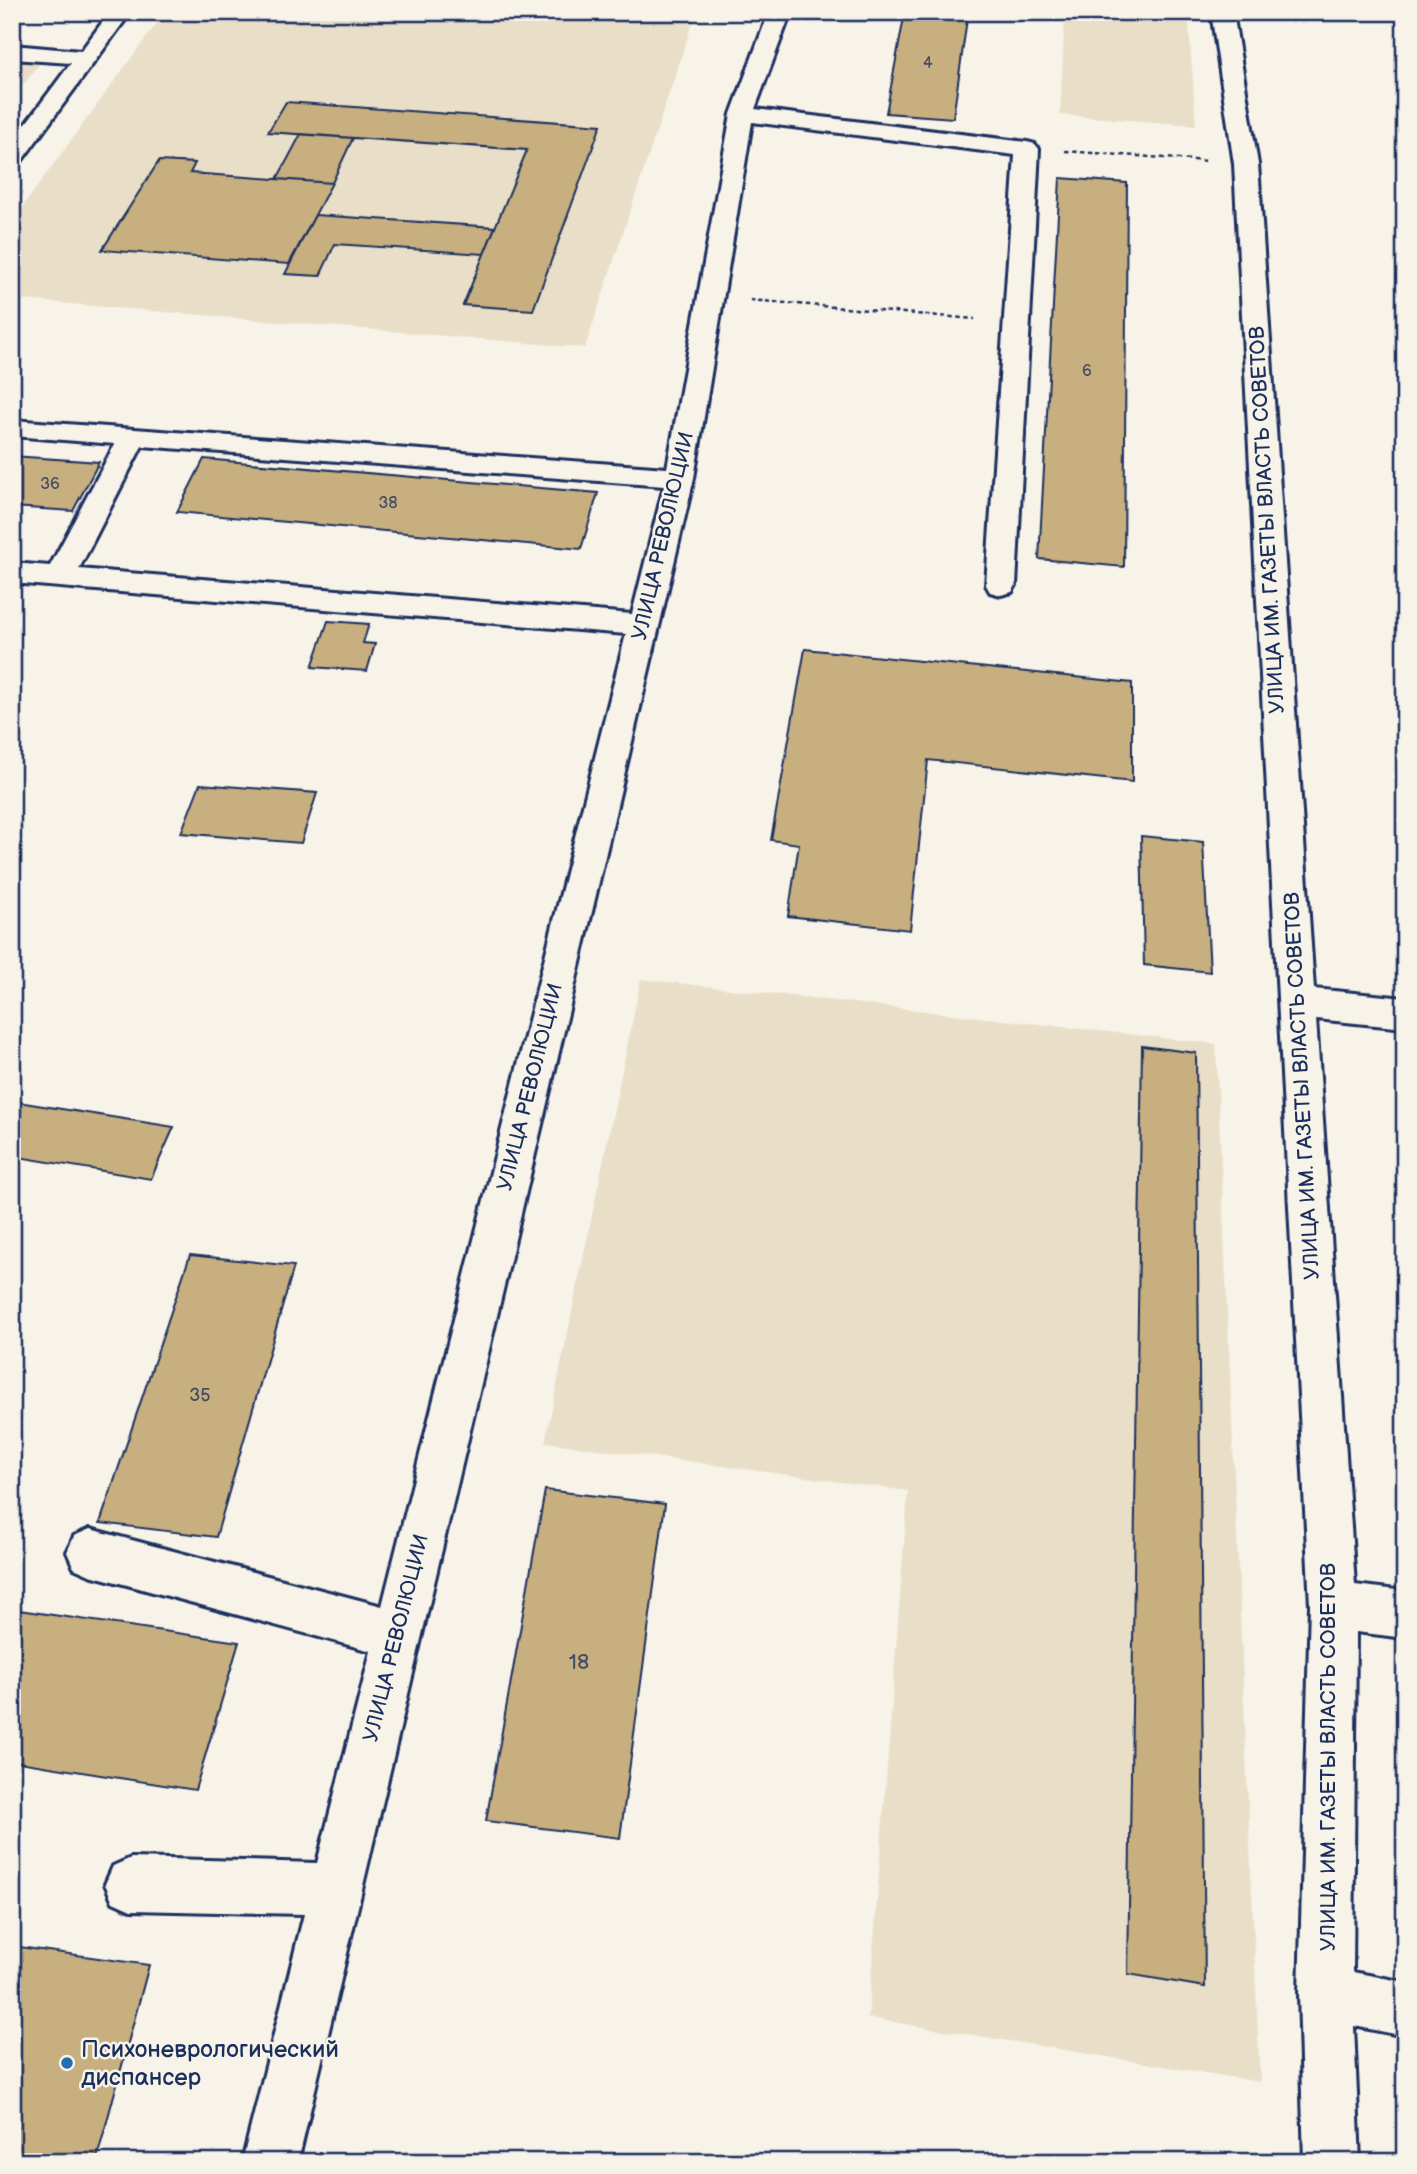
<svg xmlns="http://www.w3.org/2000/svg" width="1417" height="2174" font-family="'Balsamiq Sans',sans-serif">
	<style>
		.built { fill: #e9dfc8 }
		.building { fill: #c7af7f; stroke: #1b2f5e; stroke-width: 2 }
		.lines { fill: none; stroke-linecap: round; stroke-linejoin: round }
		.minor-casing { stroke: #1b2f5e; stroke-width: 6 }
		.path { stroke: #1b2f5e; stroke-width: 2.5; stroke-dasharray: 4.5 3.5; stroke-linecap: butt }
		.minor { fill: #f7f3e8; fill-rule: evenodd }
		.poi-dot { fill: #1f6fb2; stroke: #f7f3e8; stroke-width: 2.5 }
		.labels { text-anchor: middle; dominant-baseline: central; stroke-width: 5; stroke-linejoin: round; paint-order: stroke }
		.far-number-label { font-size: 16px; fill: #464f66 }
		.number-label { font-size: 18px; fill: #464f66 }
		.street-label { font-size: 21px; fill: #1b2f5e; stroke: #f7f3e8 }
		.near-number-label { font-size: 21px; fill: #464f66 }
		.near-poi-label { font-size: 24px; fill: #1b2f5e; stroke: #f7f3e8; text-anchor: start }
	</style>
	<rect width="100%" height="100%" fill="#f7f3e8"/>
	<filter id="ink" filterUnits="userSpaceOnUse"><feTurbulence type="fractalNoise" baseFrequency=".0143" numOctaves="2"/><feDisplacementMap in="SourceGraphic" scale="14" xChannelSelector="R" yChannelSelector="G"/><feConvolveMatrix kernelMatrix="1 2 1 2 8 2 1 2 1" color-interpolation-filters="sRGB"/></filter>
	<g filter="url(#ink)">
		<!-- built -->
		<path class="built" d="M165,12H696L585,348L12,299V221Z
			M1065,12H1188L1196,125L1060,115Z
			M12,59L42,61L12,99Z
			M641,979L1216,1044L1260,2082L868,2018L908,1491L545,1442Z"/>
		<!-- building -->
		<path class="building" d="M14,12H76L72,17Z
			M905,12H968L953,118L886,113Z
			M286,102L601,125L533,310L463,305L527,150L268,132Z
			M301,134L353,138L332,183L277,179Z
			M159,161L195,163L190,173L332,183L289,264L102,250Z
			M1060,178L1127,183L1124,567L1039,559Z
			M315,215L495,227L484,254L335,244L320,276L285,274Z
			M12,456L99,462L73,511L12,507Z
			M204,459L598,493L581,549L177,512Z
			M328,621L369,624L363,643L375,644L367,671L312,667Z
			M805,649L1132,683V782L928,760L910,930L788,916L799,844L771,840Z
			M200,784L317,793L301,843L181,833Z
			M1141,836L1203,842L1210,972L1144,965Z
			M1142,1046L1196,1053L1205,1987L1128,1974Z
			M12,1101L174,1127L151,1179L12,1156Z
			M190,1255L294,1266L216,1537L100,1523Z
			M545,1490L665,1504L620,1838L486,1821Z
			M12,1609L239,1642L195,1790L12,1761Z
			M12,1946L149,1965L96,2162H12Z"/>
		<g class="lines">
			<!-- minor casing -->
			<g class="minor-casing">
				<path id="minor" d="M110,12H131L20,163L12,165V142L71,63L12,59V45L81,51Z
					M769,12H791L755,109L1027,142L1035,144L1039,149L1016,585L1012,592L1001,595L990,592L986,585L1015,155L752,122L694,478L298,2162H242L304,1914L131,1910L113,1902L105,1884L113,1866L131,1858L317,1863L371,1651L90,1575L74,1568L67,1552L74,1536L90,1529L382,1606L626,634L12,583V563L50,566L115,444L12,436V420L667,468L731,114ZM142,446L664,486L632,614L79,569Z
					M1211,12H1233L1258,164L1314,989L1405,998V1028L1316,1019L1355,1585L1405,1591V1638L1356,1632L1353,1972L1405,1982V2036L1354,2026L1360,2162H1304L1299,1994L1310,1605L1234,164Z"/>
			</g>
			<!-- path -->
			<path class="path" d="M1065,151L1207,161
				M750,300L975,319"/>
			<!-- minor -->
			<use href="#minor" class="minor"/>
		</g>
	</g>
	<!-- markers -->
	<circle class="poi-dot" cx="67" cy="2063" r="7"/>
	<g class="labels">
		<!-- far-number labels -->
		<g class="far-number-label">
			<text x="928" y="63">4</text>
			<text x="1087" y="371">6</text>
			<text x="50" y="484">36</text>
			<text x="388" y="503">38</text>
		</g>
		<!-- number labels -->
		<g class="number-label">
			<text x="200" y="1395">35</text>
		</g>
		<!-- street labels -->
		<g class="street-label">
			<text transform="translate(1267 520) rotate(-93)">УЛИЦА ИМ. ГАЗЕТЫ ВЛАСТЬ СОВЕТОВ</text>
			<text transform="translate(663 536) rotate(-77)">УЛИЦА РЕВОЛЮЦИИ</text>
			<text transform="translate(1302 1086) rotate(-93)">УЛИЦА ИМ. ГАЗЕТЫ ВЛАСТЬ СОВЕТОВ</text>
			<text transform="translate(530 1087) rotate(-76)">УЛИЦА РЕВОЛЮЦИИ</text>
			<text transform="translate(396 1638) rotate(-76)">УЛИЦА РЕВОЛЮЦИИ</text>
			<text transform="translate(1328 1757) rotate(-90)">УЛИЦА ИМ. ГАЗЕТЫ ВЛАСТЬ СОВЕТОВ</text>
		</g>
		<!-- near-number labels -->
		<g class="near-number-label">
			<text x="579" y="1662">18</text>
		</g>
		<!-- near-poi labels -->
		<g class="near-poi-label">
			<text x="81" y="2049">Психоневрологический<tspan x="81" dy="28">диспансер</tspan></text>
		</g>
	</g>
	<!-- margin -->
	<rect width="1417" height="2174" fill="none" stroke="#f7f3e8" stroke-width="42"/>
	<rect x="21" y="21" width="1375" height="2132" fill="none" stroke="#1b2f5e" stroke-width="2.5" filter="url(#ink)"/>
</svg>
